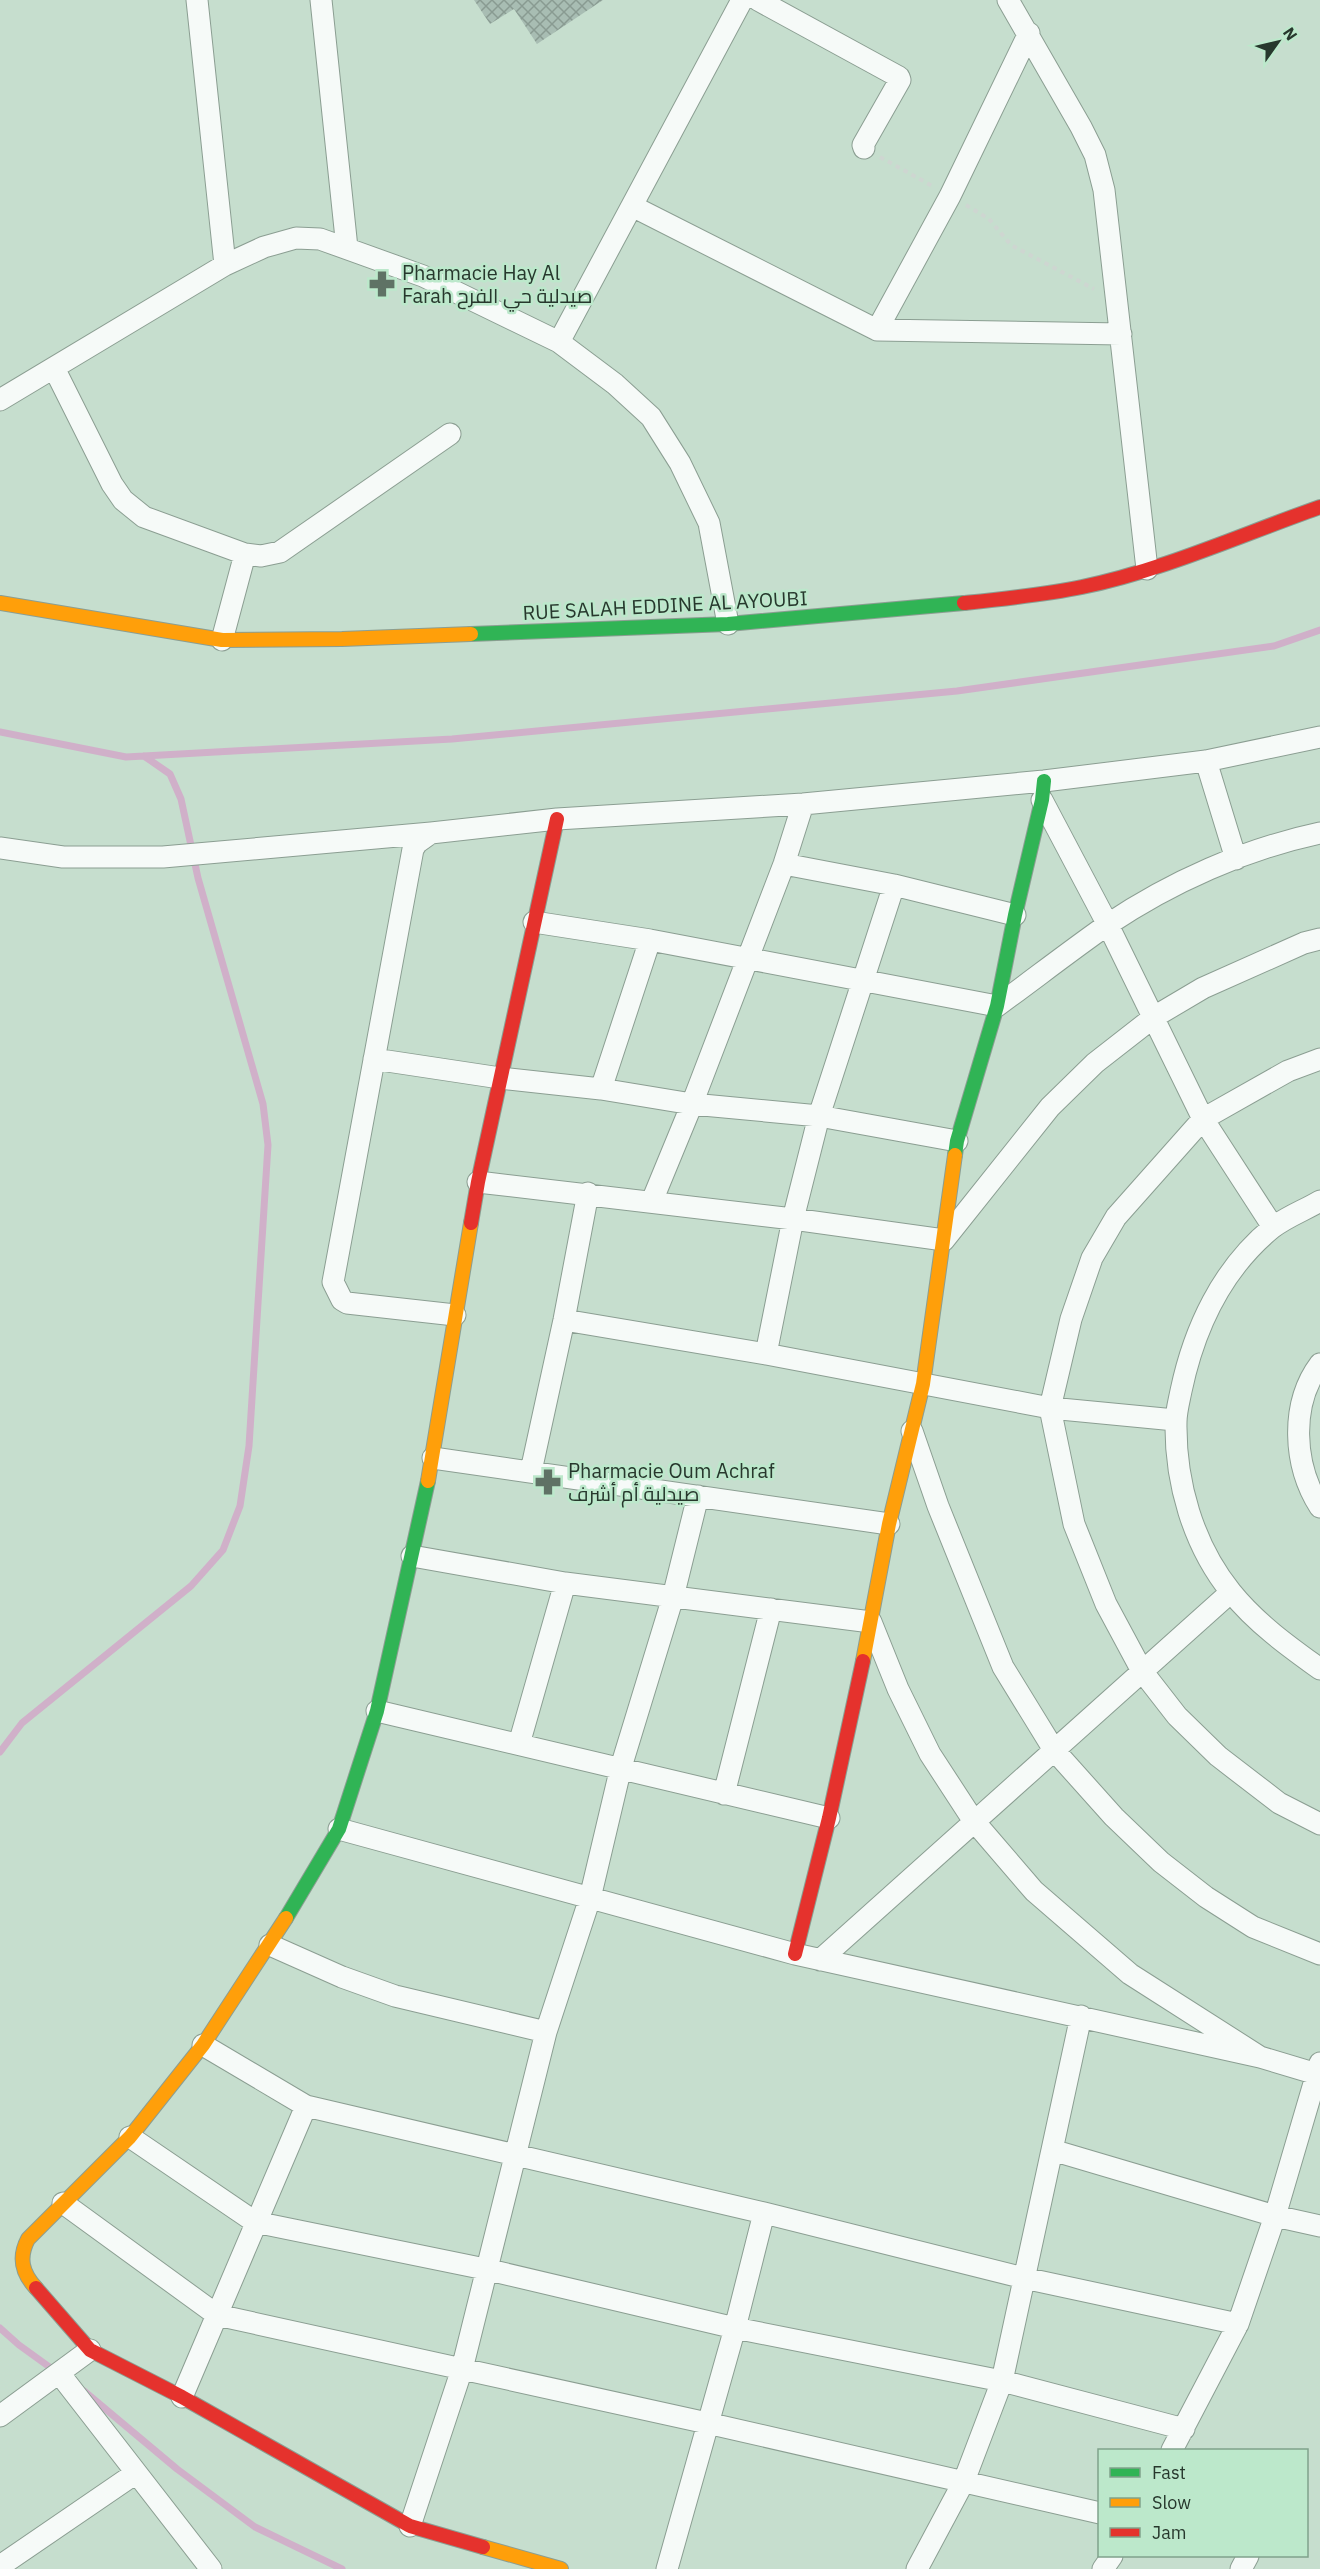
<svg xmlns="http://www.w3.org/2000/svg" width="1320" height="2569" font-family="'IBM Plex Sans',Cairo,sans-serif">
	<style>
		.lines { fill: none; stroke-linecap: round; stroke-linejoin: round }
		.stream { stroke: #d0b0c9; stroke-width: 7 }
		.building { fill: url(#building-cross-hatch) }
		.street-casing { stroke: #8b9e92; stroke-width: 23 }
		.fast-casing { stroke: #8b9e92; stroke-width: 16 }
		.slow-casing { stroke: #8b9e92; stroke-width: 16 }
		.jam-casing { stroke: #8b9e92; stroke-width: 16 }
		.path { stroke: #ced6d1; stroke-width: 4; stroke-dasharray: 4.5 4.5; stroke-linecap: butt }
		.street { stroke: #f6faf8; stroke-width: 21 }
		.fast { stroke: #30b455; stroke-width: 14 }
		.slow { stroke: #ff9f0a; stroke-width: 14 }
		.jam { stroke: #e5322d; stroke-width: 14 }
		.labels { text-anchor: middle; dominant-baseline: central; stroke-width: 5; stroke-linejoin: round; paint-order: stroke }
		.poi-label { font-size: 20px; fill: #27382d; stroke: #bce8cb; text-anchor: start }
		.street-label { font-size: 20px; fill: #27382d; stroke: #bce8cb }
	</style>
	<defs>
		<pattern id="building-cross-hatch" width="8" height="8" patternUnits="userSpaceOnUse" patternTransform="scale(1.5)"><rect width="8" height="8" fill="#a8bdb3"/><path d="M0 0l8 8M0 8l8-8" fill="none" stroke="#899b92"/></pattern>
	</defs>
	<rect width="100%" height="100%" fill="#c6dece"/>
	<g class="lines">
		<!-- stream -->
		<path class="stream" d="M0,732L126,757L452,739L957,691L1274,646L1320,630
			M0,1752L22,1723L191,1586L223,1550L240,1506L249,1446L268,1145L263,1104L198,878L181,799L170,774L144,756
			M0,2328L19,2345L55,2371
			M84,2391L177,2469L255,2527L342,2569"/>
	</g>
	<!-- building -->
	<path class="building" d="M474,0H603L537,44L514,9L490,24Z"/>
	<g class="lines">
		<!-- street casing -->
		<g class="street-casing">
			<path id="street" d="M197,0L225,265
				M321,0L347,248
				M758,0L899,77L900,80L863,145L864,148
				M1008,0L1081,127L1095,155L1104,190L1147,569
				M632,206L877,330L1121,334
				M877,330L950,196L1029,33
				M559,342L742,0
				M54,368L112,484L123,500L144,517L245,554L261,556L280,552L450,434
				M0,400L225,265L264,247L296,238L320,239L423,276L559,342L615,384L651,417L680,463L709,523L728,624
				M222,640L245,554
				M1206,761L1236,859
				M1042,800L1108,925L1203,1119L1273,1227
				M431,833L417,843L413,849L333,1282L342,1300L347,1303L455,1315
				M0,848L63,857H163L431,833L557,819L803,804L1044,781L1206,761L1320,737
				M784,864L894,885L1015,915
				M534,922L650,940L997,1006C1034,979 1070,951 1107,925C1171,882 1245,849 1320,833
				M374,1059L500,1078L601,1089L692,1104L819,1116L957,1141
				M1320,1059L1288,1071L1203,1119L1116,1217L1092,1258L1071,1319L1050,1408L1074,1524L1106,1604L1142,1671L1177,1716L1218,1756L1279,1803L1320,1824
				M601,1089L650,940
				M478,1182L793,1219L944,1240L1050,1107L1095,1063L1154,1017L1203,988L1304,943L1320,939
				M652,1201L692,1104L784,864L803,804
				M1320,1201C1305,1210 1286,1217 1272,1228C1222,1269 1194,1329 1181,1391C1179,1401 1176,1412 1176,1422C1175,1482 1193,1545 1231,1592C1256,1623 1288,1646 1320,1669
				M564,1320L766,1354L1050,1408L1175,1420
				M766,1354L793,1219L819,1116L894,885
				M1320,1364C1290,1404 1293,1465 1320,1507
				M912,1431L938,1506L1003,1667L1054,1750L1114,1817L1161,1862L1206,1897L1253,1927L1320,1954
				M433,1458L889,1524
				M531,1471L564,1320L588,1193
				M412,1556L565,1583L871,1622L898,1689L930,1754L973,1820L1034,1891L1130,1974L1260,2057
				M377,1711L829,1818
				M519,1744L565,1583
				M724,1794L771,1609
				M339,1829L795,1954L1260,2057L1320,2075
				M270,1945L342,1977L395,1996L546,2032
				M820,1960L1231,1592
				M203,2045L306,2106L764,2213L1024,2278L1238,2324
				M130,2137L255,2222L485,2269L735,2328L1002,2381L1184,2429
				M1052,2150L1275,2216L1320,2226
				M63,2203L217,2315L707,2423L1100,2513
				M59,2373L211,2569
				M182,2397L306,2106
				M0,2416L90,2350
				M1172,2450L1238,2324L1275,2216L1320,2063
				M410,2526L462,2369L546,2032L590,1898L621,1767L673,1597L698,1496
				M0,2566L136,2473
				M667,2569L735,2328L764,2213
				M917,2569L964,2481L1002,2381L1081,2016
				M1103,2569L1112,2556
				M1241,2569L1248,2556"/>
		</g>
		<!-- fast casing -->
		<g class="fast-casing">
			<path id="fast" d="M471,634L728,624L964,603
				M955,1155L957,1141L997,1006L1015,915L1042,800L1044,781
				M286,1918L339,1829L377,1711L428,1481"/>
		</g>
		<!-- slow casing -->
		<g class="slow-casing">
			<path id="slow" d="M0,603L222,640L342,639L471,634
				M428,1481L471,1223
				M863,1661L889,1524L923,1384L955,1155
				M36,2288C22,2273 18,2258 28,2239L130,2137L203,2045L286,1918
				M483,2547L561,2569"/>
		</g>
		<!-- jam casing -->
		<g class="jam-casing">
			<path id="jam" d="M964,603C1003,599 1043,595 1082,587C1161,571 1243,534 1320,507
				M471,1223L478,1182L557,819
				M795,1954L829,1818L863,1661
				M36,2288L90,2350L182,2397L410,2526L483,2547"/>
		</g>
		<!-- path -->
		<path class="path" d="M880,157L934,187
			M966,205L989,219L1011,245L1094,289"/>
		<!-- street -->
		<use href="#street" class="street"/>
		<!-- fast -->
		<use href="#fast" class="fast"/>
		<!-- slow -->
		<use href="#slow" class="slow"/>
		<!-- jam -->
		<use href="#jam" class="jam"/>
	</g>
	<!-- icons -->
	<defs>
		<g id="pharmacy-bare" transform="scale(2.07)"><path d="M-2-6h4v4h4v4h-4v4h-4v-4h-4v-4h4Z" fill="#5f7265" stroke="#bce8cb" stroke-width="2.5" paint-order="stroke"/></g>
	</defs>
	<g fill-rule="evenodd">
		<use href="#pharmacy-bare" x="382" y="284"/>
		<use href="#pharmacy-bare" x="548" y="1482"/>
	</g>
	<g class="labels">
		<!-- poi labels -->
		<g class="poi-label">
			<text x="402" y="272">Pharmacie Hay Al<tspan x="402" dy="23">Farah صيدلية حي الفرح</tspan></text>
			<text x="568" y="1470">Pharmacie Oum Achraf<tspan x="568" dy="23">صيدلية أم أشرف</tspan></text>
		</g>
		<!-- street labels -->
		<g class="street-label">
			<text transform="translate(665 605) rotate(-3)">RUE SALAH EDDINE AL AYOUBI</text>
		</g>
	</g>
	<!-- legend -->
	<rect x="1098" y="2449" width="210" height="108" fill="#bce8cb" stroke="#80a28c" stroke-width="1.5"/>
	<rect x="1110" y="2468" width="30" height="9" fill="#30b455" stroke="#80a28c" stroke-width="1.5"/>
	<text x="1152" y="2479" font-size="18" fill="#27382d">Fast</text>
	<rect x="1110" y="2498" width="30" height="9" fill="#ff9f0a" stroke="#80a28c" stroke-width="1.5"/>
	<text x="1152" y="2509" font-size="18" fill="#27382d">Slow</text>
	<rect x="1110" y="2528" width="30" height="9" fill="#e5322d" stroke="#80a28c" stroke-width="1.5"/>
	<text x="1152" y="2539" font-size="18" fill="#27382d">Jam</text>
	<!-- north arrow -->
	<g transform="translate(1278 42) rotate(56)" stroke="#bce8cb" stroke-width="4.5" paint-order="stroke">
	<path d="M0-4.5L10 22L0 15L-10 22Z" fill="#27382d"/>
	<text y="-9" font-size="16" font-weight="bold" text-anchor="middle" fill="#27382d">N</text>
	</g>
</svg>
